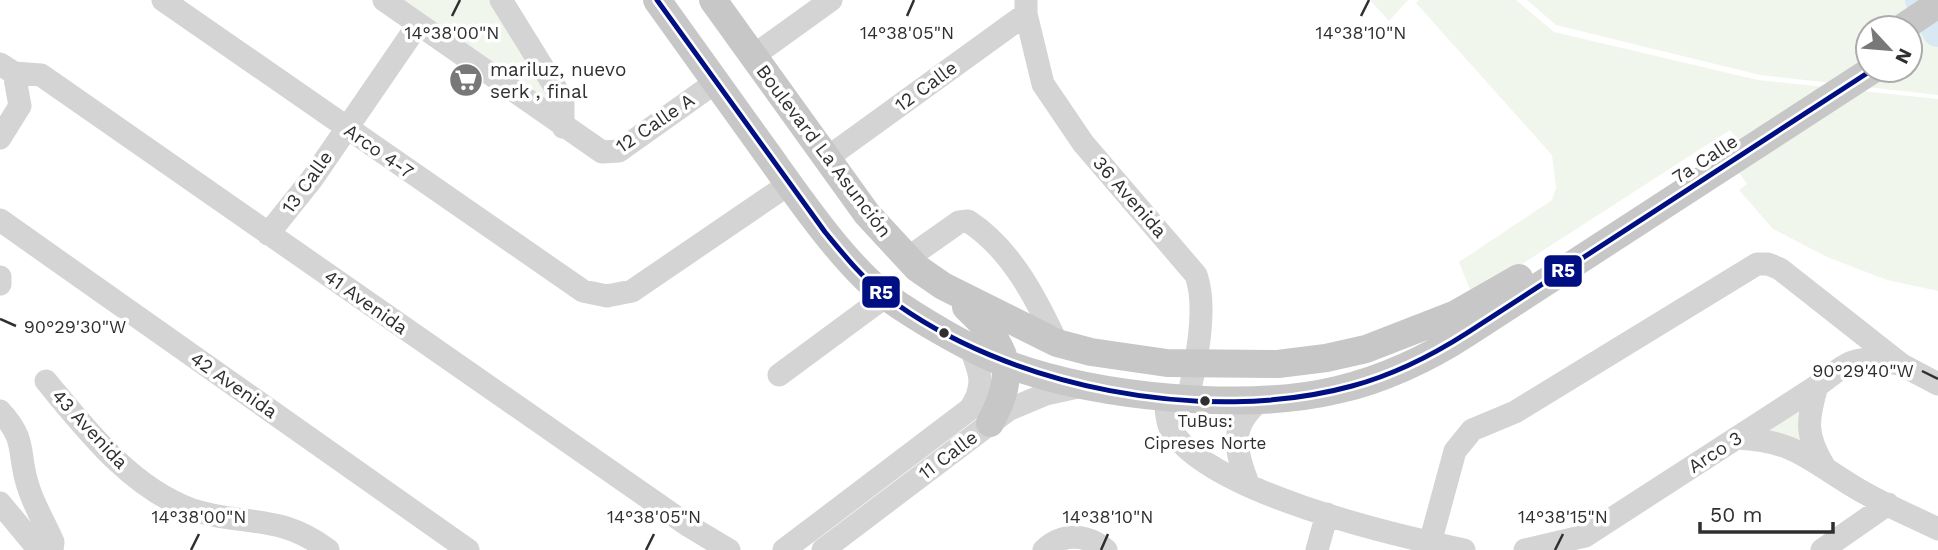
<svg xmlns="http://www.w3.org/2000/svg" width="1938" height="550" font-family="'Work Sans',sans-serif">
	<style>
		.green { fill: #f1f6ec; fill-rule: evenodd }
		.lines { fill: none; stroke-linecap: round; stroke-linejoin: round }
		.river { stroke: #d8e9f4; stroke-width: 32 }
		.minor { stroke: #d4d4d4; stroke-width: 23 }
		.major { stroke: #c7c7c7; stroke-width: 28 }
		.bus-1-casing { stroke: #fff; stroke-width: 10 }
		.bus-1 { stroke: #000f82; stroke-width: 5 }
		.ticks { fill: none; stroke: #2f2f2f; stroke-width: 2.5 }
		.bus-dot { fill: #2f2f2f; stroke: #fff; stroke-width: 2.5 }
		.labels { text-anchor: middle; dominant-baseline: central; stroke-width: 7; stroke-linejoin: round; paint-order: stroke }
		.bus-label { font-size: 17px; fill: #2f2f2f; stroke: #fff }
		.poi-label { font-size: 19px; fill: #2f2f2f; stroke: #fff; text-anchor: start }
		.street-label { font-size: 19px; fill: #2f2f2f; stroke: #fff }
		.ticks-label { font-size: 18px; text-anchor: middle; fill: #2f2f2f; stroke: #fff; stroke-width: 7; stroke-linejoin: round; paint-order: stroke }
		.line-badge { stroke: #fff; stroke-width: 2.5 }
		.badge-label { font-size: 19px; text-anchor: middle; font-weight: bold; fill: #fff }
	</style>
	<rect width="100%" height="100%" fill="#fff"/>
	<!-- green -->
	<path class="green" d="M389,0H494L558,103L557,115Z
		M1370,0H1408L1389,21Z
		M1419,0H1516L1554,32L1758,80L1938,99V291L1887,280L1827,257L1773,229L1739,190L1747,184L1736,168L1751,156L1730,130L1522,264L1471,292L1459,262L1552,200L1556,188L1552,155L1416,3Z
		M1527,0H1923L1938,10V95L1760,75L1556,25ZM1868,28H1910V70H1868Z
		M1811,395L1813,454L1747,435Z"/>
	<g class="lines">
		<!-- river -->
		<path class="river" d="M1921,0L1938,31"/>
		<!-- minor -->
		<path class="minor" d="M163,0L583,291L607,296L632,291L789,184
			M384,0L602,152L619,151L716,82
			M501,0L563,100V127
			M1026,0V14L1043,84L1083,143L1196,275C1208,308 1196,363 1188,398
			M753,56L831,0
			M0,64L14,73L41,75L689,526L729,550
			M0,138L20,106L14,73
			M827,158L1026,14
			M0,220L468,550
			M268,234L312,179L417,26
			M908,258L959,222L968,221C1011,249 1036,298 1057,343
			M0,277V284
			M779,375L886,296
			M46,381C86,429 129,486 190,509C242,527 278,512 328,550
			M1817,386C1807,420 1805,435 1824,466
			M1165,396C1166,406 1166,420 1170,428C1206,492 1394,535 1464,550
			M0,411C28,441 17,453 28,486C34,506 45,523 53,542L52,550
			M1737,438C1794,441 1805,457 1851,485C1878,502 1909,515 1938,529
			M1249,486C1234,448 1228,424 1264,398
			M0,503L39,550
			M1430,543L1455,451L1472,430L1515,412L1757,264H1768L1780,269L1902,365L1938,384
			M784,550L970,409C986,386 980,371 970,347
			M823,550L1008,410L1046,394L1082,386
			M1044,550C1063,532 1087,534 1106,550
			M1317,550L1327,514
			M1525,550L1585,536L1817,386C1853,359 1852,355 1899,364
			M1822,550L1888,504"/>
		<!-- major -->
		<path class="major" d="M657,0C695,53 733,106 771,159C801,201 846,266 887,297C918,319 972,351 1007,364C1096,397 1244,412 1337,390C1382,380 1429,358 1467,333L1872,70
			M713,0L867,214L917,268L943,286L1057,343L1091,352L1167,363L1278,364L1326,358L1366,349L1456,314L1519,278
			M1902,28L1938,4
			M966,307C1007,346 1019,370 990,423"/>
		<!-- bus-1 casing -->
		<g class="bus-1-casing">
			<path id="bus-1" d="M657,0L825,232C844,255 863,279 887,297C1007,388 1206,426 1352,386C1393,375 1431,356 1467,333L1872,70"/>
		</g>
		<!-- bus-1 -->
		<use href="#bus-1" class="bus-1"/>
	</g>
	<!-- ticks -->
	<path class="ticks" d="M452,16L460,0M907,16L914,0M1361,16L1369,0M0,319L16,326M1922,371L1938,379M191,550L199,534M646,550L654,534M1101,550L1108,534M1555,550L1563,534"/>
	<!-- icons -->
	<defs>
		<g id="supermarket-disc" transform="scale(1.75)"><circle r="9.5" fill="#787878" stroke="#fff"/><path d="M-6-5.5h2.5l.6 2H6L4.5 2H-2.5L-4.4-4H-6ZM-1.5 3.2a1.3 1.3 0 1 0 .1 0ZM3 3.2a1.3 1.3 0 1 0 .1 0Z" fill="#fff"/></g>
	</defs>
	<g fill-rule="evenodd">
		<use href="#supermarket-disc" x="466" y="80"/>
	</g>
	<!-- markers -->
	<g class="bus-dot">
		<circle cx="944" cy="333" r="6"/>
		<circle cx="1205" cy="401" r="6"/>
	</g>
	<g class="labels">
		<!-- bus labels -->
		<g class="bus-label">
			<text x="1205" y="421">TuBus:<tspan x="1205" dy="22">Cipreses Norte</tspan></text>
		</g>
		<!-- poi labels -->
		<g class="poi-label">
			<text x="490" y="69">mariluz, nuevo<tspan x="490" dy="22">serk , final</tspan></text>
		</g>
		<!-- street labels -->
		<g class="street-label">
			<text transform="translate(926 86) rotate(-36)">12 Calle</text>
			<text transform="translate(655 123) rotate(-34)">12 Calle A</text>
			<text transform="translate(379 151) rotate(35)">Arco 4-7</text>
			<text transform="translate(824 151) rotate(53)">Boulevard La Asunción</text>
			<text transform="translate(1705 159) rotate(-33)">7a Calle</text>
			<text transform="translate(307 182) rotate(-54)">13 Calle</text>
			<text transform="translate(1130 197) rotate(49)">36 Avenida</text>
			<text transform="translate(366 302) rotate(35)">41 Avenida</text>
			<text transform="translate(234 385) rotate(35)">42 Avenida</text>
			<text transform="translate(90 429) rotate(47)">43 Avenida</text>
			<text transform="translate(1715 452) rotate(-33)">Arco 3</text>
			<text transform="translate(948 455) rotate(-37)">11 Calle</text>
		</g>
	</g>
	<g class="ticks-label">
		<text x="1361" y="39">14°38'10"N</text>
		<text x="452" y="39">14°38'00"N</text>
		<text x="907" y="39">14°38'05"N</text>
		<text x="75" y="333">90°29'30"W</text>
		<text x="1863" y="377">90°29'40"W</text>
		<text x="199" y="523">14°38'00"N</text>
		<text x="654" y="523">14°38'05"N</text>
		<text x="1108" y="523">14°38'10"N</text>
		<text x="1563" y="523">14°38'15"N</text>
	</g>
	<g class="line-badge">
		<rect x="1543" y="254" width="40" height="34" rx="7" fill="#000f82"/>
		<rect x="861" y="275" width="40" height="34" rx="7" fill="#000f82"/>
	</g>
	<g class="badge-label">
		<text x="1563" y="277">R5</text>
		<text x="881" y="299">R5</text>
	</g>
	<!-- north arrow -->
	<g transform="translate(1889 49) rotate(116)"><circle r="33" fill="#ffffff" stroke="#acacac" stroke-width="2"/>
	<path d="M0-5L12 26L0 18L-12 26Z" fill="#787878"/>
	<text y="-10" font-size="19" font-weight="bold" text-anchor="middle" fill="#2f2f2f">N</text>
	</g>
	<!-- scale -->
	<path d="M1700 522v10h133v-10" fill="none" stroke="#2f2f2f" stroke-width="3.5"/>
	<text x="1710" y="522" font-size="21" fill="#2f2f2f" stroke="#ffffff" stroke-width="5" paint-order="stroke">50 m</text>
</svg>
